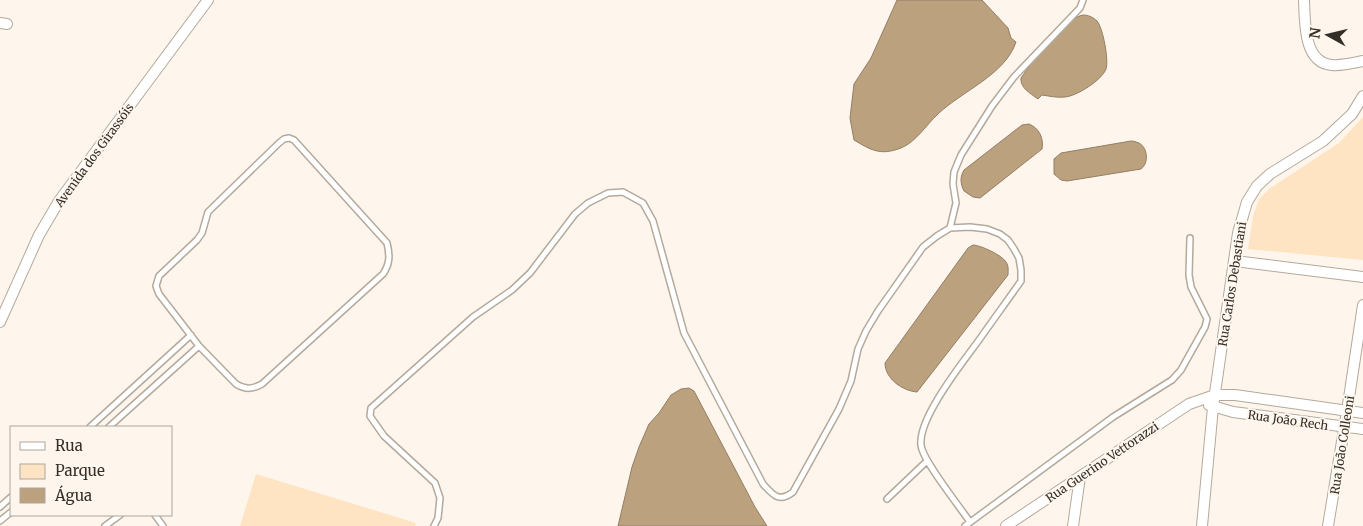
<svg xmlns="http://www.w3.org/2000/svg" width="1363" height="526" font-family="Merriweather,serif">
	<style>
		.green { fill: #fee4c2 }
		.water { fill: #bca17e; stroke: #937e64 }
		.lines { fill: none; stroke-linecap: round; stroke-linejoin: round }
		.lane-casing { stroke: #b4a99a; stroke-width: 8 }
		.street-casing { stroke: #b4a99a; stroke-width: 12 }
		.lane { stroke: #fff; stroke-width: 5 }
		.street { stroke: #fff; stroke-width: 10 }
		.labels { text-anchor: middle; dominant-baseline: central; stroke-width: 4; stroke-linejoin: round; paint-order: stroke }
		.street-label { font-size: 12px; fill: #332e28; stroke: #fef6ed }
	</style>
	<rect width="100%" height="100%" fill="#fef6ed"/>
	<!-- green -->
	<path class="green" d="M1363,117V260L1248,249L1253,216L1259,199L1269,189L1339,143Z
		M256,474L416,523L415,526H240Z"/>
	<!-- water -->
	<path class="water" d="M897,0H982L1008,28L1011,38L1016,42C1005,75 962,91 938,114C926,125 916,142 901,148C880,156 871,150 854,140L850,118L854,84L871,58Z
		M1083,15C1088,15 1093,17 1097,21C1103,28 1109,60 1106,69C1102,80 1077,96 1065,97C1058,98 1049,96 1042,95L1038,99C1030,93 1020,88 1021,78C1033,61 1062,19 1083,15Z
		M1029,124C1039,128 1044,138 1042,149L980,198L973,197L964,191C960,183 960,177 964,170L1022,125Z
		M1131,141C1134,141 1136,142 1139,143C1148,148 1149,163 1141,169L1067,181L1061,180L1054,174V159L1061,153Z
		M973,245C980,245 1002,255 1006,262C1009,266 1008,271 1008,275L917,392C903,391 885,379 885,363L968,248Z
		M689,388L694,391L755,507L767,526H618L632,467L639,447L649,424L659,413L671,395L681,389Z"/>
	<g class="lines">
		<!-- lane casing -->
		<g class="lane-casing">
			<path id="lane" d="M289,138L294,140L387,243C390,255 390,264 383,274L262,384C253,389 246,390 236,384L199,346L159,294L156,286L159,276L197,240L202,233L208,212L279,143L284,139Z
				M950,228L956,203L953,184L954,172L961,155L992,106L1014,77L1080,8L1083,0
				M90,427L191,335
				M109,427L199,346
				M887,499L927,461
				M0,507L11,497
				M155,515L163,526
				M0,521L11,512
				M105,526L120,515
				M434,526L438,518L440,498L435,483L384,436L370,416L371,408L473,317L512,290L530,273L575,214L588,203L608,193L623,192L643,203L653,221L684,333L763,484C773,495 779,503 793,492L839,409L851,381L858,349L866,331L878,311L923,247L937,236L950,228L970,227L987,229L1000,234L1008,240L1014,249L1019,258L1021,270V281C1007,301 993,320 979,340C963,362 918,418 921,445C922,460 960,507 970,522
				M965,526L1113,417L1172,380L1181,370L1205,327L1207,319L1191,287L1189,275L1190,238"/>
		</g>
		<!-- street casing -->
		<g class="street-casing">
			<path id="street" d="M1304,0C1305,21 1303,63 1332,65C1343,66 1353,63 1363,61
				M0,23L7,24
				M1235,261L1363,277
				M0,322L39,235L59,201L208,0
				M1209,405L1233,412L1363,429
				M1006,526L1189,404L1215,395H1235L1363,413
				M1073,526L1080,477
				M1202,526L1213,407L1238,233L1247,202L1257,186L1270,174L1323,141L1352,114L1363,96
				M1328,526L1347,411L1363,305"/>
		</g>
		<!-- lane -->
		<use href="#lane" class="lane"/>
		<!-- street -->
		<use href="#street" class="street"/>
	</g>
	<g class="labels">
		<!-- street labels -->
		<g class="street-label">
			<text transform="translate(94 155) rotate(-54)">Avenida dos Girassóis</text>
			<text transform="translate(1232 284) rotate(-81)">Rua Carlos Debastiani</text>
			<text transform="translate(1288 420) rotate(8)">Rua João Rech</text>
			<text transform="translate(1342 445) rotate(-81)">Rua João Colleoni</text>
			<text transform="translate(1102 462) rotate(-34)">Rua Guerino Vettorazzi</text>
		</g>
	</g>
	<!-- legend -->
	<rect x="10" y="426" width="162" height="90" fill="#fef6ed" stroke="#ada69e"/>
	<rect x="20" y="442" width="25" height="8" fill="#ffffff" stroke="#ada69e"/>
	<text x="55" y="451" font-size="15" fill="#332e28">Rua</text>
	<rect x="20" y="464" width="25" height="15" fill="#fee4c2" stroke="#ada69e"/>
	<text x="55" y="476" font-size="15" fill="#332e28">Parque</text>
	<rect x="20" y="488" width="25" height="15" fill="#bca17e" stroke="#ada69e"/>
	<text x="55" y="501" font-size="15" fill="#332e28">Água</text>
	<!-- north arrow -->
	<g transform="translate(1328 35) rotate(278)" stroke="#fef6ed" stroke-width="4" paint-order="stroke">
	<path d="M0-4L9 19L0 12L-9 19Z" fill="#332e28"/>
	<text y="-8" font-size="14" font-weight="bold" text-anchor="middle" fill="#332e28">N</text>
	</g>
</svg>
